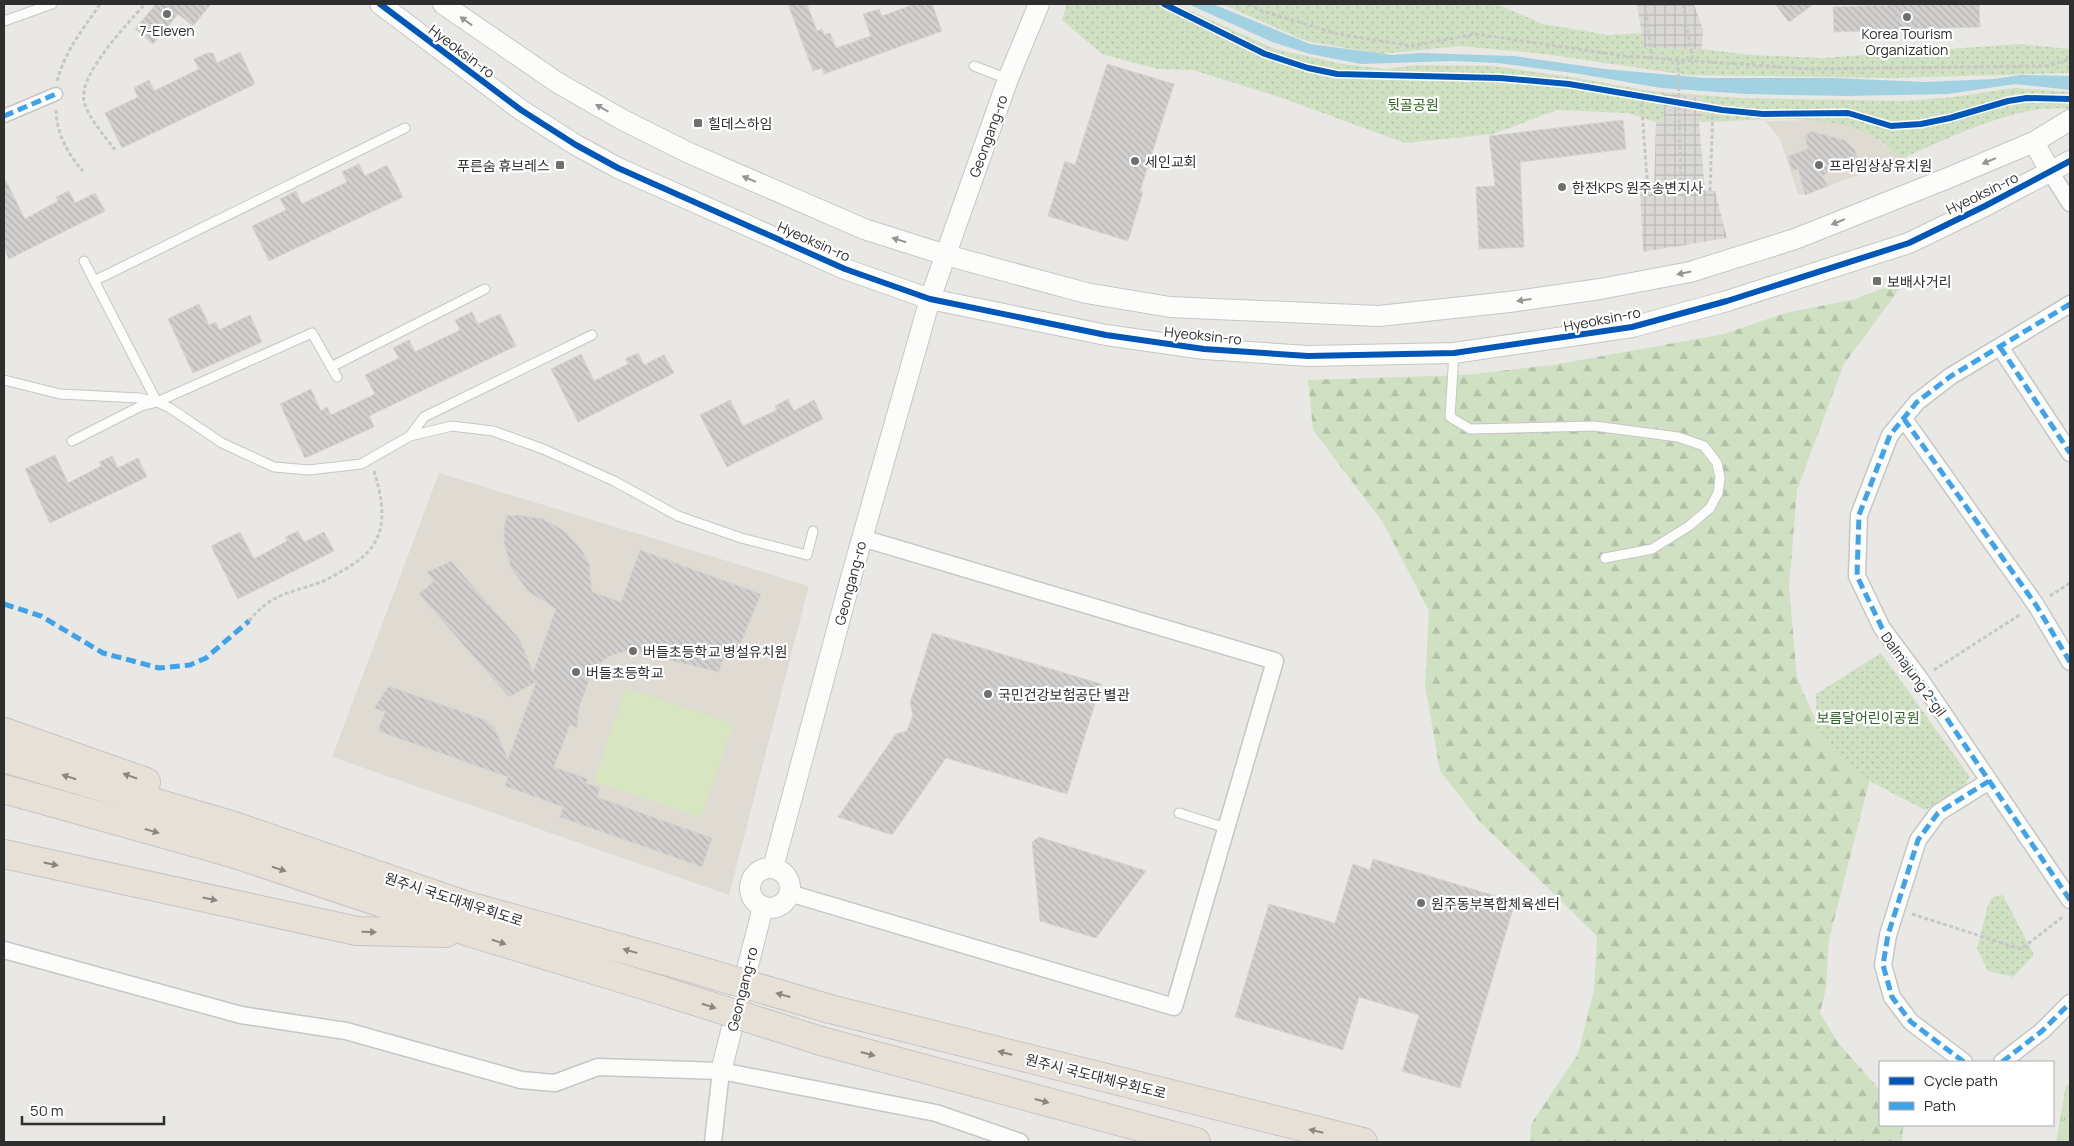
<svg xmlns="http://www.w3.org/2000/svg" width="2074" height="1146" font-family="Manrope,'Noto Sans KR',sans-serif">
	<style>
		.education { fill: #e0dbd2 }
		.grass { fill: url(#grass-tufts) }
		.forest { fill: url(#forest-firs) }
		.park { fill: url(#park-dots) }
		.pitch { fill: #d7e5c1 }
		.plaza { fill: url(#plaza-grid) }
		.water { fill: #a2d2e2 }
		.building { fill: url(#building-back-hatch); stroke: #d6d4d1 }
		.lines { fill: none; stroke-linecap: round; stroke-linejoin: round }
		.service-casing { stroke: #c7c6c7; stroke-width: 11 }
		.pedestrian-casing { stroke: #c7c6c7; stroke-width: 15 }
		.minor-casing { stroke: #c7c6c7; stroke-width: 19 }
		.tertiary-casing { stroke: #c7c6c7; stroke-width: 22 }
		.trunk-casing { stroke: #c6c5c4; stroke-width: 30 }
		.path { stroke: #c7c7c7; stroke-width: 3; stroke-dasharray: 4 2.5; stroke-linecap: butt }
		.service { stroke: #fcfcfb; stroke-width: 9 }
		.pedestrian { stroke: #fcfcfb; stroke-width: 12 }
		.minor { stroke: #fcfcfb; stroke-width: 16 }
		.tertiary { stroke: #fcfcfb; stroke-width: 20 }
		.trunk { stroke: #e6e0d7; stroke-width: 28 }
		.trunk-bridge-casing { stroke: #c6c5c4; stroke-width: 30; stroke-linecap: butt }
		.trunk-bridge { stroke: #e6e0d7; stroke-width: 28 }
		.quiet { stroke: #3ea3eb; stroke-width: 5; stroke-dasharray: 10 5; stroke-linecap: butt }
		.cycleway-casing { stroke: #fff; stroke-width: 9 }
		.cycleway { stroke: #0057b8; stroke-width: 6 }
		.oneway { fill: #959594 }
		.oneway2 { fill: #8a8782 }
		.poi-dot { fill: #706f6e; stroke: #fff; stroke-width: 2 }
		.labels { text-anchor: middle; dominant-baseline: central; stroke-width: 4.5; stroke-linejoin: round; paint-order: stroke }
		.poi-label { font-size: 14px; fill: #2e2e2e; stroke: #fff; text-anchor: start }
		.street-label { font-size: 14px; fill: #2e2e2e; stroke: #fff }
		.park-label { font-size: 14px; fill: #326425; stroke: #fff }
	</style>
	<defs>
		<pattern id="grass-tufts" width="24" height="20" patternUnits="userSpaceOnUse" patternTransform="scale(1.25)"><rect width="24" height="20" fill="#cfe1c2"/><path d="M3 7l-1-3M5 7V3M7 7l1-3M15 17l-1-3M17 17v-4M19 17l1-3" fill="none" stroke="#b2c1a7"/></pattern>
		<pattern id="forest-firs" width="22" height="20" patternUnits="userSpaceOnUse" patternTransform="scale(1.25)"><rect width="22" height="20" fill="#cfe1c2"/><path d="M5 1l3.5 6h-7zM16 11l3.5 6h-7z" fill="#b2c1a7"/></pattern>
		<pattern id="park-dots" width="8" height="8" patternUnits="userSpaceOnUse" patternTransform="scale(1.25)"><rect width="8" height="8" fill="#cfe1c2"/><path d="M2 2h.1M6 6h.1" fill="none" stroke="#b2c1a7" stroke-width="1.8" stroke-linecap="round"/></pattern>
		<pattern id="plaza-grid" width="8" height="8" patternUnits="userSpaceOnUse" patternTransform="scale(1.25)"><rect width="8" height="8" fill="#dad8d5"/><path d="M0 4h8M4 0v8" fill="none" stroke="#bbbab7"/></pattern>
		<pattern id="building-back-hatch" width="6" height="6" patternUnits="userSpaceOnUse" patternTransform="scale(1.25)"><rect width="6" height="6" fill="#d2d0ce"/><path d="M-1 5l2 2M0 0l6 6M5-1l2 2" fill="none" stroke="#b5b3b1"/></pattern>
	</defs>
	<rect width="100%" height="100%" fill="#eae8e5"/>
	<!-- education -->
	<path class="education" d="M1817,120L1854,128L1876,138L1901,159L1805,195L1798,194L1780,139L1765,121Z
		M439,473L809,586L729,895L332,757Z"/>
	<!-- grass -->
	<path class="grass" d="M2070,1083V1142H2056L2066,1086Z"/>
	<!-- forest -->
	<path class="forest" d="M1907,279L1844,364L1797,490L1789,587L1797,678L1816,721L1871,775L1829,940L1826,988L1820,1013L1839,1044L1880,1090V1125H1903L1902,1142H1530L1531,1124L1578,1054L1594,990L1597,936L1480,822L1440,771L1425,685L1429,611L1382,521L1313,430L1308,380L1464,375L1553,365L1724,334L1785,313L1856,299Z"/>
	<!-- park -->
	<path class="park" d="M1067,4H1175L1275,49L1342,64L1386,69L1418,65L1492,66L1565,76L1651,91L1737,98L1906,101L1954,97L2013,88L2070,92V109C2016,103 1950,138 1901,159C1892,152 1884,142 1874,137C1821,110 1757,121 1699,122L1706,109L1661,94L1664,119L1656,122L1627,113L1557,110L1493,134L1405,143L1279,97L1193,70L1157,69L1102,54L1062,20Z
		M1222,4H1497L1543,24L1608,35L1642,33L1644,48L1702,49L1752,55L1822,58L2019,44L2070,49V73L1892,78L1688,75L1544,54L1460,46L1380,54L1306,41Z
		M1881,653L1970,777L1960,792L1925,810L1858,775L1817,734L1816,694Z
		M2003,895L2034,955L2013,977L1988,971L1977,949L1988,905L1993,897Z"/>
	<!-- pitch -->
	<path class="pitch" d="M626,688L733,724L701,818L594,781Z"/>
	<!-- plaza -->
	<path class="plaza" d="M1637,4H1694L1703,30L1702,49L1644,48Z
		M1661,94L1701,97L1706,109L1699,122L1705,191H1715L1727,238L1643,252L1640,192H1654L1656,122L1664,119Z"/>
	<!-- water -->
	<path class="water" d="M1188,4H1213L1310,44L1392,55L1421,53L1514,56L1605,69L1705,78H1835L1925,82L1994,79L2021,75L2070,76V90L2015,84L1948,94L1846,96L1746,94L1661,88L1580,74L1498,63L1451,61L1361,64L1310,54L1272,42Z"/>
	<!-- building -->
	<path class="building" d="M156,4H211L193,26L178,14L153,44L135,29Z
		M788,4H807L817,31L822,29L824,35L830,33L836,48L871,36L863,14L879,9L882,16L915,4H932L942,31L824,74L822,68L813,71Z
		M1775,4H1814L1789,22Z
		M1918,4H1979L1980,27L1834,32L1833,7Z
		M240,52L255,84L122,148L105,113L138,97L134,88L149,80L154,91L199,69L194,59L207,53H213L217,63Z
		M1107,64L1174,84L1140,191L1143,192L1128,241L1048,216L1065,161L1075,165Z
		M1623,120L1626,149L1520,162L1524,247L1479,249L1476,187L1495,186L1489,136Z
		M1810,131L1844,140L1855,150L1858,160L1822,176L1828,186L1805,195L1798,169L1792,171L1788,156L1808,149L1805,138Z
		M359,164L365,176L387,165L403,197L269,261L252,226L286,210L280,199L296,191L302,204L347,182L342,172Z
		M4,177L25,219L58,201L56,197L69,191L75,203L95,193L105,211L9,259L4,249Z
		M199,304L209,325L216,322L219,330L250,315L262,342L193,373L168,319Z
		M472,312L478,324L500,314L516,346L369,416L374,427L305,458L280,404L311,389L321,411L327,407L331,415L375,394L365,375L399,358L393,348L409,340L415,352L460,330L455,320Z
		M638,353L644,365L664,355L674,373L578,422L551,369L581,354L594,381L628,364L625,359Z
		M788,399L794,411L814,400L823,419L727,467L700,415L730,400L743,426L777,410L775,406Z
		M55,455L68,483L101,466L99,462L112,456L118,468L138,458L147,477L50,523L25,469Z
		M518,515L543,519L565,531L583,552L589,564L592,592L621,602L640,550L761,594L735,657L722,661L719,672L635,652H623L610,656L600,663L591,674L579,708L577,728L570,725L554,767L588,779L586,783L600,788L597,797L712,838L702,867L560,817L563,807L505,786L508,777L378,731L385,712L374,708L389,686L485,720L494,727L508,759L536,682L509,697L419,594L434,581L427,572L451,561L520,640L533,672L556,609L528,591L511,568L504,542V529L506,516Z
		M298,531L304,542L324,532L334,551L238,599L211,546L240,532L254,559L287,541L285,537Z
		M932,633L1101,684L1067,794L946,758L892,835L838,817L896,734L907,731L913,715L910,703Z
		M1039,837L1146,871L1096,938L1040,921L1032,842Z
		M1373,859L1515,902L1460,1088L1402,1071L1419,1015L1359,997L1343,1050L1235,1017L1269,904L1335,923L1353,864L1370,870Z"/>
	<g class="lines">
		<!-- service casing -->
		<g class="service-casing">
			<path id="service" d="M4,21L52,4
				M974,66L1008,79
				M84,261L157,402
				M94,281L405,128
				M1454,353L1450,417L1470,429L1594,426L1678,437L1704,446L1717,463L1720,478L1718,493L1710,508L1689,526L1652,549L1605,558
				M331,367L485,289
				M4,380L60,394L139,398L157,402L170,408L222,443L274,467L309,470L361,464L410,436L452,426L493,431L543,449L614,481L678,516L741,538L807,555L813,531
				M410,436L424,417L592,335
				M72,441L141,406L157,402L312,333L337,377
				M1179,813L1226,828"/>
		</g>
		<!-- pedestrian casing -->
		<g class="pedestrian-casing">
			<path id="pedestrian" d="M4,116L56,94"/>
		</g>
		<!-- minor casing -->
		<g class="minor-casing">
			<path id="minor" d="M2051,173L2070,203
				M2070,304L1951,376L1917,402L1890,435L1859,515L1857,576L1882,628L1920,679L2070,900
				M2000,347L2070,453
				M1904,419L2036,605L2070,662
				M789,893L1174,1007L1275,661L862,538
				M4,950L241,1015L346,1031L521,1080L555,1083L598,1067L721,1071L936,1113L1020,1142
				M1964,1062L1911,1022L1892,997L1883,965L1888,935L1918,840L1938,813L1989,781
				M2002,1062L2042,1031L2070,1003
				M713,1142L721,1071"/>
		</g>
		<!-- tertiary casing -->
		<g class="tertiary-casing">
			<path id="tertiary" d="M380,4L521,110L576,145L618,168L845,269L930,299L1106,335L1204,349L1308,356L1454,353L1632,327L1727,301L1909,243L1985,206L2070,161
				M443,4L558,83L623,120L689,153L864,229L946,255L1086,293L1170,307L1379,316L1509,302L1600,289L1690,272L1795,239L1948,178L2034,142L2070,120
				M2034,142L2051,173
				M773,868L852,574L930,299L1008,79L1039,4
				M750 888a20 20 0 1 1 40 0a20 20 0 1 1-40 0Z
				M721,1071L763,907"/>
		</g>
		<!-- trunk casing -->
		<g class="trunk-casing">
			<path id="trunk" d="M4,732L146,782
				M4,758L234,826L468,906L677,964
				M4,789L232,853L472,933L663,991
				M4,854L357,931L446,933
				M830,1009L1363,1142
				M821,1041L1196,1142"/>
		</g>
		<!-- path -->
		<path class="path" d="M1248,4L1262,11L1338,34L1412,46L1475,34L1624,56L1809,69L2047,66L2070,59
			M1645,4L1652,59
			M1683,4L1693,62
			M1678,61L1681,192
			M57,81C66,49 82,31 100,4
			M1641,97L1648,192
			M56,110C56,132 68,155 83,171
			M115,150C105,136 88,118 84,101C78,75 128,23 145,4
			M1710,191L1713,109
			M2050,596L2070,583
			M249,621C271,594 287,594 318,583C326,581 334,575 342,571C387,547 388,517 374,471
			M1934,670L2021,614
			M1912,914L2021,949L2064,916"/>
		<!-- service -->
		<use href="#service" class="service"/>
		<!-- pedestrian -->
		<use href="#pedestrian" class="pedestrian"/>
		<!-- minor -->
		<use href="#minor" class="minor"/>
		<!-- tertiary -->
		<use href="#tertiary" class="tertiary"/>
		<!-- trunk -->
		<use href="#trunk" class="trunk"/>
		<!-- trunk-bridge casing -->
		<g class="trunk-bridge-casing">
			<path id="trunk-bridge" d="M677,964L830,1009
				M663,991L821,1041"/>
		</g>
		<!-- trunk-bridge -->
		<use href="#trunk-bridge" class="trunk-bridge"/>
		<!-- quiet -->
		<path class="quiet" d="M4,116L56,94
			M2070,304L1951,376L1917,402L1890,435L1859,515L1857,576L1882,628L1920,679L2070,900
			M2000,347L2070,453
			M1904,419L2036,605L2070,662
			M4,604L41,616L103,653L159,668L190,665L206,658L249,621
			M1964,1062L1911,1022L1892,997L1883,965L1888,935L1918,840L1938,813L1989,781
			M2002,1062L2042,1031L2070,1003"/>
		<!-- cycleway casing -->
		<g class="cycleway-casing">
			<path id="cycleway" d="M380,4L521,110L576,145L618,168L845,269L930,299L1106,335L1204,349L1308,356L1454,353L1632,327L1727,301L1909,243L1985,206L2070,161
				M1164,4L1265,54L1308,68L1337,74L1500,78L1569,84L1722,110L1763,114L1848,113L1891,126L1921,124L1950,118L2008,101L2027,98L2070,99"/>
		</g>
		<!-- cycleway -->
		<use href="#cycleway" class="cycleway"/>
	</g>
	<!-- one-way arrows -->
	<defs><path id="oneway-solid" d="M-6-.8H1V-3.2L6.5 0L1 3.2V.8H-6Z" transform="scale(1.25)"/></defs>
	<g class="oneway">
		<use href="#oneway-solid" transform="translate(466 21) rotate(-144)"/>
		<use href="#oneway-solid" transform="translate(602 108) rotate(-150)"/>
		<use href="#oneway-solid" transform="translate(1989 161) rotate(157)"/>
		<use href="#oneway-solid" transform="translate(749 179) rotate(-157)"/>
		<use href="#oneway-solid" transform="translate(1838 222) rotate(158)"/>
		<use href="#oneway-solid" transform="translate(899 240) rotate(-162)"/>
		<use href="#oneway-solid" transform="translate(1684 273) rotate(168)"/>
		<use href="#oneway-solid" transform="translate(1524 300) rotate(172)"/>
	</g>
	<g class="oneway2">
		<use href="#oneway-solid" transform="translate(130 776) rotate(-161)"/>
		<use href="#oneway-solid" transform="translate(69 777) rotate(-163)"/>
		<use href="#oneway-solid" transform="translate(152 831) rotate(16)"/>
		<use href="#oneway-solid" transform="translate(51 864) rotate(12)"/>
		<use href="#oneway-solid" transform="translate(279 869) rotate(18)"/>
		<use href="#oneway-solid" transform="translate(210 899) rotate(12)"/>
		<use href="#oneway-solid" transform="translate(369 932) rotate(1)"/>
		<use href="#oneway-solid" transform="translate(499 942) rotate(17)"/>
		<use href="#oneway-solid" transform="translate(630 951) rotate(-164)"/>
		<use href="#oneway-solid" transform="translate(783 995) rotate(-164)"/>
		<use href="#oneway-solid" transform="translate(709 1006) rotate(18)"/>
		<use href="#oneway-solid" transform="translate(1005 1053) rotate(-166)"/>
		<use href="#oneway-solid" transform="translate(868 1054) rotate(15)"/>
		<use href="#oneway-solid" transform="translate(1042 1101) rotate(15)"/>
		<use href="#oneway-solid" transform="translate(1316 1131) rotate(-167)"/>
	</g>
	<!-- markers -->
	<g class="poi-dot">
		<circle cx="167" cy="14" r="5"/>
		<circle cx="1907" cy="17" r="5"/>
		<rect x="693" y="118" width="10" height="10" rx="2.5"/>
		<circle cx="1135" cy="161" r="5"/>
		<rect x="555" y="160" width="10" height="10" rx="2.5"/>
		<circle cx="1819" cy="165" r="5"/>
		<circle cx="1562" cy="187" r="5"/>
		<rect x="1872" y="276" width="10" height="10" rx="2.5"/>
		<circle cx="633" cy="651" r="5"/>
		<circle cx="576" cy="672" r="5"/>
		<circle cx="988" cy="694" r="5"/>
		<circle cx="1421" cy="903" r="5"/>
	</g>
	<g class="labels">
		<!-- poi labels -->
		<g class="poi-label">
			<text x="167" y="30" text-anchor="middle">7-Eleven</text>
			<text x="1907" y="33" text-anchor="middle">Korea Tourism<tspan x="1907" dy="16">Organization</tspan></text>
			<text x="708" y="123">힐데스하임</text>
			<text x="1145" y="161">세인교회</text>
			<text x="550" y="165" text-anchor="end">푸른숨 휴브레스</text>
			<text x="1829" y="165">프라임상상유치원</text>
			<text x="1572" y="187">한전KPS 원주송변지사</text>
			<text x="1887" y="281">보배사거리</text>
			<text x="643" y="651">버들초등학교 병설유치원</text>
			<text x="586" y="672">버들초등학교</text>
			<text x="998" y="694">국민건강보험공단 별관</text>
			<text x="1431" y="903">원주동부복합체육센터</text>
		</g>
		<!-- street labels -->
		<g class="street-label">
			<text transform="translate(462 51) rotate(37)">Hyeoksin-ro</text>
			<text transform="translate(988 136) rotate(-70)">Geongang-ro</text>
			<text transform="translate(1982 193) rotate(-26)">Hyeoksin-ro</text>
			<text transform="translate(814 241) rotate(24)">Hyeoksin-ro</text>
			<text transform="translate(1602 319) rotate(-11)">Hyeoksin-ro</text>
			<text transform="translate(1203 335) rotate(6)">Hyeoksin-ro</text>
			<text transform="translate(850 583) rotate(-75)">Geongang-ro</text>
			<text transform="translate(1914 674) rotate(54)">Dalmajung 2-gil</text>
			<text transform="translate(454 899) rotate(18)">원주시 국도대체우회도로</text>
			<text transform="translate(742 989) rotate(-76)">Geongang-ro</text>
			<text transform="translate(1096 1076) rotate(14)">원주시 국도대체우회도로</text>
		</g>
		<!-- park labels -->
		<g class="park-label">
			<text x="1413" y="104">뒷골공원</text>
			<text x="1868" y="717">보름달어린이공원</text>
		</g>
	</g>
	<!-- border -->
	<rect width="2074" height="1146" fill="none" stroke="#2e2e2e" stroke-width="10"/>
	<!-- legend -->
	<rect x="1879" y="1061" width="175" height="65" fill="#ffffff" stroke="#ababab"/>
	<rect x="1889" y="1077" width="25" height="8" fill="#0057b8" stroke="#ababab"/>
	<text x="1924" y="1086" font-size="15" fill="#2e2e2e">Cycle path</text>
	<rect x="1889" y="1102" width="25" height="8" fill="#3ea3eb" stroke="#ababab"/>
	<text x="1924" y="1111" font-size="15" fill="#2e2e2e">Path</text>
	<!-- scale -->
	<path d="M22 1116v8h142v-8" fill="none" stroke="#2e2e2e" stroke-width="2.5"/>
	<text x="30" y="1116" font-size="15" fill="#2e2e2e" stroke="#ffffff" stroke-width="4" paint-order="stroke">50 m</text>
</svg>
